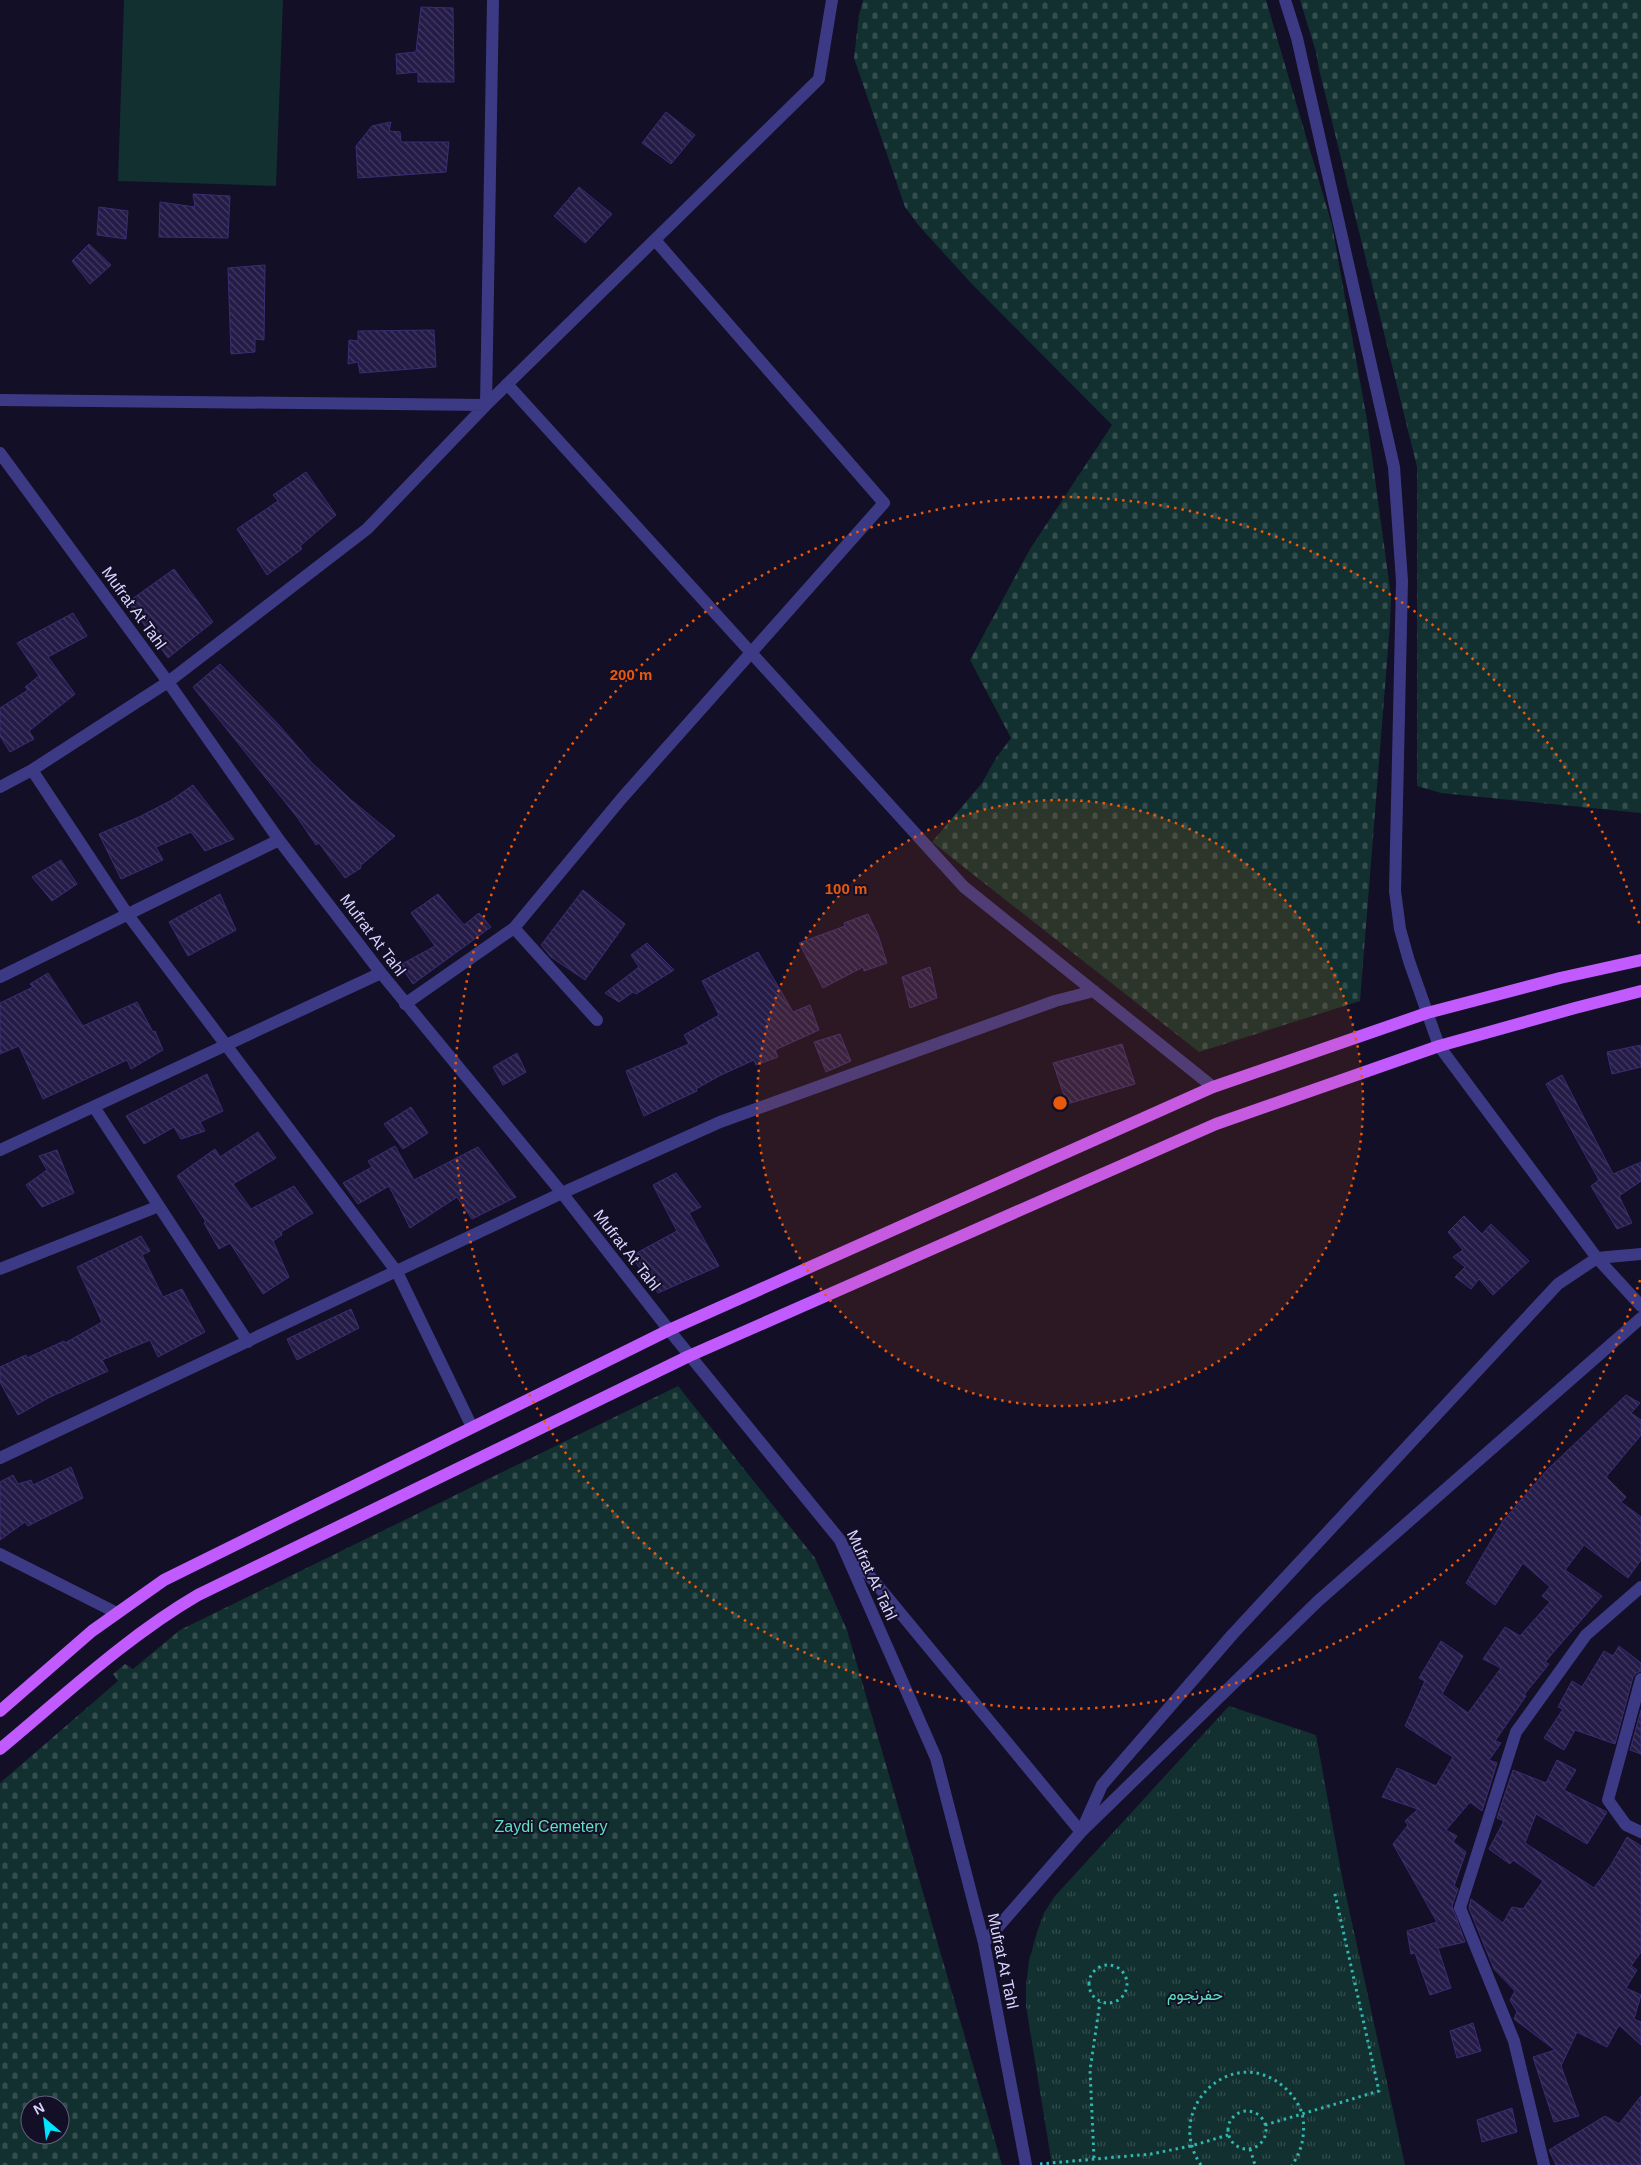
<svg xmlns="http://www.w3.org/2000/svg" width="1641" height="2165" font-family="Helvetica,Vazirmatn,sans-serif">
	<style>
		.grass { fill: url(#grass-tufts) }
		.cemetery { fill: url(#cemetery-stones); fill-rule: evenodd }
		.garden { fill: #12302f }
		.building { fill: url(#building-back-hatch); stroke: #3b2d73 }
		.lines { fill: none; stroke-linecap: round; stroke-linejoin: round }
		.path { stroke: #2fb8b0; stroke-width: 3; stroke-dasharray: 2.5 4; stroke-linecap: butt }
		.minor { stroke: #3d3a85; stroke-width: 12 }
		.primary { stroke: #c25bff; stroke-width: 12 }
		.ring { fill: none; stroke: #e8590c; stroke-width: 2.5; stroke-dasharray: 2.5 5 }
		.labels { text-anchor: middle; dominant-baseline: central; stroke-width: 4; stroke-linejoin: round; paint-order: stroke }
		.street-label { font-size: 16px; fill: #d9d4ff; stroke: #130f26 }
		.park-label { font-size: 16px; fill: #5fe0c0; stroke: #130f26 }
		.centre { fill: #e8590c; stroke: #130f26; stroke-width: 2.5 }
		.ring-label { font-size: 15px; text-anchor: middle; font-weight: bold; fill: #e8590c; stroke: #130f26; stroke-width: 4; stroke-linejoin: round; paint-order: stroke }
	</style>
	<defs>
		<pattern id="grass-tufts" width="24" height="20" patternUnits="userSpaceOnUse" patternTransform="scale(1.25)"><rect width="24" height="20" fill="#12302f"/><path d="M3 7l-1-3M5 7V3M7 7l1-3M15 17l-1-3M17 17v-4M19 17l1-3" fill="none" stroke="#344d4e"/></pattern>
		<pattern id="cemetery-stones" width="16" height="16" patternUnits="userSpaceOnUse" patternTransform="scale(1.25)"><rect width="16" height="16" fill="#12302f"/><path d="M2 7V4a2 2 0 0 1 4 0v3zM10 15v-3a2 2 0 0 1 4 0v3z" fill="#344d4e"/></pattern>
		<pattern id="building-back-hatch" width="6" height="6" patternUnits="userSpaceOnUse" patternTransform="scale(1.25)"><rect width="6" height="6" fill="#241b47"/><path d="M-1 5l2 2M0 0l6 6M5-1l2 2" fill="none" stroke="#433b63"/></pattern>
	</defs>
	<rect width="100%" height="100%" fill="#130f26"/>
	<!-- grass -->
	<path class="grass" d="M1229,1706L1316,1735L1342,1877L1405,2165H1052L1026,2006V1986L1029,1961L1037,1932L1044,1913L1055,1896Z"/>
	<!-- cemetery -->
	<path class="cemetery" d="M863,0H1266L1332,225L1367,420L1391,596L1390,624L1360,1001L1199,1052L932,842L982,783L996,758L1011,738L970,660L1030,549L1112,425L971,283L919,226L905,207L854,58L859,15Z
		M1300,0H1641V813L1441,793L1417,786V467L1319,69L1316,52Z
		M678,1386L815,1558L847,1630L1002,2165H0V1783L118,1681L113,1674L125,1664L133,1669L180,1630ZM30,2105H60V2135H30Z"/>
	<!-- garden -->
	<path class="garden" d="M124,0H283L276,186L118,181Z"/>
	<!-- building -->
	<path class="building" d="M421,7L453,8L454,82H418V72L397,74L396,54L416,52Z
		M666,112L695,135L671,164L642,143Z
		M391,122L389,131L400,132L401,142H449L446,172L358,178L356,146L372,126Z
		M579,187L612,214L585,243L554,216Z
		M193,194L230,196L228,238L159,237L160,202L195,207Z
		M99,207L128,211L126,239L97,235Z
		M89,244L111,265L90,284L72,261Z
		M265,265L264,340L255,339V352L231,354L228,268Z
		M434,330L436,367L360,373L358,362L348,364L349,340L358,341V331Z
		M306,472L336,515L300,546L302,549L267,575L237,529L278,501L273,495Z
		M174,569L213,622L168,658L128,602Z
		M73,613L87,636L48,657L75,694L29,731L34,739L10,752L0,736V708L28,690L25,687L39,676L17,643Z
		M220,664L278,724L311,762L350,799L395,836L360,866L361,868L345,878L319,843L316,845L297,817L193,687Z
		M193,785L234,839L205,851L191,832L156,847L163,860L121,879L99,834L139,817L170,801Z
		M61,860L77,884L52,901L32,877Z
		M583,890L625,924L585,980L551,957L541,945Z
		M220,894L236,930L188,956L169,922Z
		M438,894L464,925L479,913L491,927L413,984L400,965L435,946L411,913Z
		M868,914L878,935L887,963L864,971L863,967L823,988L799,943L845,926L844,923Z
		M647,943L674,970L636,994L633,992L619,1002L605,993L639,967L631,955Z
		M758,952L793,1012L810,1005L819,1030L775,1050L778,1057L756,1065L754,1060L719,1076L696,1089L697,1091L644,1116L626,1071L689,1044L684,1035L719,1015L702,981Z
		M930,967L937,998L910,1008L902,977Z
		M48,973L83,1026L137,1002L153,1032L155,1031L163,1050L131,1069L127,1060L43,1099L19,1046L0,1054V1003L33,987L30,984Z
		M840,1034L851,1061L826,1072L814,1042Z
		M1122,1044L1135,1084L1067,1104L1053,1063Z
		M1641,1045V1067L1612,1074L1607,1052Z
		M517,1053L526,1072L503,1085L493,1067Z
		M207,1074L223,1111L200,1122L205,1131L181,1139L174,1127L144,1144L126,1116Z
		M1562,1075L1613,1174L1641,1162V1181L1619,1196L1632,1223L1617,1229L1591,1186L1599,1180L1546,1084Z
		M411,1107L428,1133L403,1149L384,1124Z
		M258,1132L276,1158L233,1184L251,1209L294,1186L313,1213L281,1232L282,1235L273,1241L289,1277L263,1294L230,1243L219,1249L204,1223L206,1222L177,1176L215,1149L220,1157Z
		M395,1146L414,1180L478,1147L516,1197L472,1219L457,1197L410,1228L389,1186L358,1204L343,1183L372,1167L368,1161Z
		M57,1150L74,1193L42,1207L26,1185L47,1170L39,1156Z
		M676,1173L701,1207L689,1213L719,1266L658,1293L631,1256L677,1231L653,1185Z
		M1464,1216L1482,1234L1491,1224L1529,1261L1493,1295L1479,1279L1471,1289L1455,1277L1465,1267L1453,1257L1463,1250L1448,1232Z
		M141,1236L150,1251L142,1255L163,1297L182,1289L205,1332L158,1357L150,1340L102,1360L108,1371L48,1398L18,1415L0,1382V1367L26,1355L27,1358L64,1341L65,1343L102,1322L77,1267Z
		M351,1309L359,1328L297,1360L287,1339Z
		M1626,1395L1640,1403L1631,1413L1641,1420V1435L1606,1477L1626,1497L1621,1502L1641,1517V1560L1628,1578L1584,1545L1565,1570L1602,1596L1545,1662L1549,1664L1524,1695L1526,1696L1495,1741L1501,1743L1489,1760L1497,1763L1482,1811L1470,1802L1446,1830L1457,1836L1453,1842L1466,1852L1454,1886L1458,1889L1452,1906L1465,1942L1438,1948L1451,1988L1430,1995L1415,1953L1411,1954L1407,1931L1437,1922L1393,1844L1408,1825L1405,1821L1418,1809L1382,1797L1397,1768L1436,1786L1453,1757L1405,1726L1425,1681L1419,1678L1441,1641L1463,1656L1442,1694L1468,1713L1501,1668L1483,1659L1505,1627L1520,1636L1550,1602L1542,1596L1550,1587L1523,1563L1495,1605L1466,1583L1503,1521L1546,1471Z
		M71,1467L83,1498L28,1526L25,1522L0,1540V1482L13,1475L18,1484L31,1480L33,1485Z
		M1619,1646L1641,1663V1671L1636,1673L1633,1677L1615,1744L1575,1730L1564,1750L1544,1738L1563,1709L1558,1707L1572,1681L1582,1687L1604,1651L1613,1656Z
		M1641,1710V1754L1630,1750Z
		M1557,1760L1576,1770L1564,1790L1607,1812L1587,1844L1536,1814L1525,1843L1594,1888L1611,1865L1627,1837L1641,1846V1952L1631,1966L1637,1970L1626,1988L1641,1995L1634,2019L1641,2022V2045L1619,2025L1607,2047L1577,2032L1561,2066L1579,2116L1554,2122L1533,2057L1555,2050L1514,2019L1517,2012L1510,2000L1515,1991L1494,1969L1469,1908L1471,1899L1503,1923L1512,1907L1523,1909L1543,1881L1513,1860L1510,1864L1489,1849L1504,1821L1497,1818L1513,1770L1546,1783Z
		M1473,2023L1481,2051L1457,2058L1450,2031Z
		M1641,2096V2165H1556L1549,2150L1605,2116L1619,2124Z
		M1512,2108L1517,2132L1482,2142L1477,2120Z"/>
	<g class="lines">
		<!-- path -->
		<path class="path" d="M1089 1984a19 19 0 1 1 38 0a19 19 0 1 1-38 0Z
			M1228 2130a19 19 0 1 1 38 0a19 19 0 1 1-38 0Z
			M1265,2125L1379,2091L1334,1890
			M1250,2149L1255,2165
			M1094,2158L1090,2070L1100,2002
			M1040,2164L1151,2154L1191,2146L1228,2135
			M1201,2165C1162,2109 1233,2042 1284,2087C1293,2095 1301,2106 1303,2118C1305,2135 1302,2151 1292,2165"/>
		<!-- minor -->
		<path class="minor" d="M1285,0L1297,38L1394,467L1402,581L1395,891L1400,929L1409,961L1439,1046L1597,1258L1641,1306
			M507,384L964,887L1213,1087
			M0,400L486,405L493,0
			M0,453L168,682L279,840L381,973L562,1193L669,1330L840,1540L936,1758L984,1943L1026,2165
			M32,770L128,915L397,1272L472,1427
			M0,787L32,770L168,682L367,529L486,405L819,79L832,0
			M514,928L597,1020
			M0,977L279,840
			M405,1004L514,928L622,798L884,503L655,240
			M94,1107L248,1342
			M0,1150L381,973
			M0,1269L159,1206
			M0,1458L562,1193L720,1122L1055,1001L1094,991
			M850,1552L1081,1832L1318,1601L1641,1318
			M0,1554L117,1613
			M1641,1679L1608,1800L1626,1825L1641,1832
			M984,1943L1081,1832L1102,1785L1232,1635L1558,1284L1597,1258L1641,1254
			M1544,2165L1514,2041L1460,1908L1516,1732L1586,1635L1641,1587"/>
		<!-- primary -->
		<path class="primary" d="M0,1711L92,1631L164,1580L669,1330L1213,1087L1427,1013L1560,978L1641,960
			M0,1749C64,1696 126,1637 198,1595L689,1356L1216,1124L1439,1046L1575,1008L1641,991"/>
	</g>
	<!-- distance rings -->
	<circle cx="1060" cy="1103" r="303" fill="#e8590c" fill-opacity=".12"/>
	<g class="ring">
		<circle cx="1060" cy="1103" r="303"/>
		<path d="M1640 1280A606 606 0 1 1 1640 926"/>
	</g>
	<g class="labels">
		<!-- street labels -->
		<g class="street-label">
			<text transform="translate(134 608) rotate(54)">Mufrat At Tahl</text>
			<text transform="translate(373 935) rotate(53)">Mufrat At Tahl</text>
			<text transform="translate(627 1250) rotate(52)">Mufrat At Tahl</text>
			<text transform="translate(872 1575) rotate(65)">Mufrat At Tahl</text>
			<text transform="translate(1003 1961) rotate(78)">Mufrat At Tahl</text>
		</g>
		<!-- park labels -->
		<g class="park-label">
			<text x="551" y="1826">Zaydi Cemetery</text>
			<text x="1195" y="1994">حفرنجوم</text>
		</g>
	</g>
	<circle cx="1060" cy="1103" r="8" class="centre"/>
	<g class="ring-label">
		<text x="631" y="680">200 m</text>
		<text x="846" y="894">100 m</text>
	</g>
	<!-- north arrow -->
	<g transform="translate(45 2120) rotate(332)"><circle r="24" fill="#130f26" stroke="#625e7d"/>
	<path d="M0-4L9 19L0 12L-9 19Z" fill="#00e5ff"/>
	<text y="-8" font-size="14" font-weight="bold" text-anchor="middle" fill="#d9d4ff">N</text>
	</g>
</svg>
